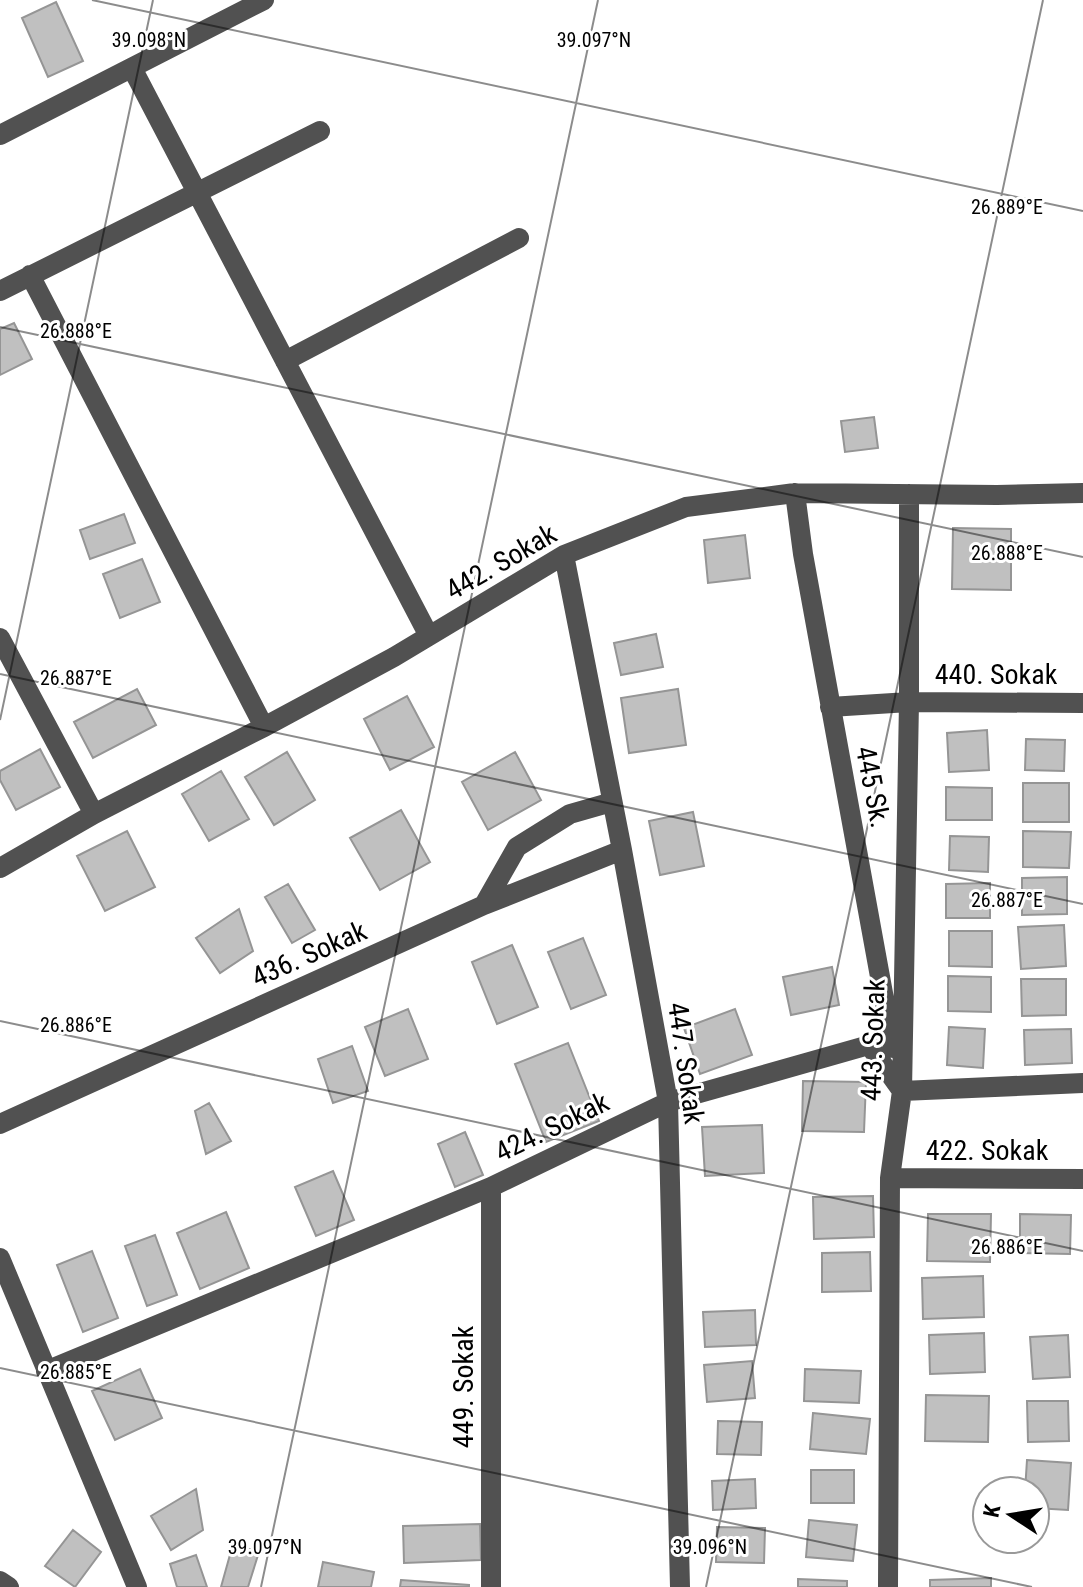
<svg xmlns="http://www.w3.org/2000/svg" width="1083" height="1587" font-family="'Roboto Condensed',sans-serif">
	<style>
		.building { fill: #c0c0c0; stroke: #959595; stroke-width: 2 }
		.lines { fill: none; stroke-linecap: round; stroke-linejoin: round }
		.minor { stroke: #515151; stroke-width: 20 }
		.ticks { fill: none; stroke: #000; stroke-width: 2; stroke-opacity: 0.45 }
		.labels { text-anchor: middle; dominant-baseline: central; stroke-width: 6; stroke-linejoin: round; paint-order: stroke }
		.street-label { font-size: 28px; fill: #000; stroke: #fff }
		.ticks-label { font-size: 20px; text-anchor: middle; fill: #000; stroke: #fff; stroke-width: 6; stroke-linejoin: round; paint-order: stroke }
	</style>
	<rect width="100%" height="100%" fill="#fff"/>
	<!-- building -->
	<path class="building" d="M56,2L83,61L48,77L22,18Z
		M14,323L32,359L0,375V329Z
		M874,417L878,448L845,452L841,421Z
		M124,514L135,543L90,559L80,530Z
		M953,528L1011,529V590L952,589Z
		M745,535L750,578L708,583L704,540Z
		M142,559L160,602L120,618L103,574Z
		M656,634L663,667L621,675L614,643Z
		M137,689L156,725L93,758L74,722Z
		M678,689L686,745L629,753L621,698Z
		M407,696L434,747L390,770L364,719Z
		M987,730L989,770L949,772L947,733Z
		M1026,739L1065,740L1064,771L1025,770Z
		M40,749L60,787L16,810L0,780V771Z
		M287,752L315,800L274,825L245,777Z
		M515,752L541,800L488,830L462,782Z
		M221,771L249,819L209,841L182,794Z
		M1023,783H1069V822H1023Z
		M946,787L992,788V820H946Z
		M401,810L430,862L380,890L350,838Z
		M693,812L704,866L660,875L649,821Z
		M127,831L155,887L105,911L77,856Z
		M1023,831L1071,832L1069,868L1023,867Z
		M950,836L989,837L988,872L949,870Z
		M1067,877V914L1022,915V878Z
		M990,883V918H946V884Z
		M288,884L315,930L292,943L265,897Z
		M239,909L253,951L220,973L196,938Z
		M1064,925L1066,966L1021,969L1018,927Z
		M949,931H992V967L949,966Z
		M583,938L606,995L571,1009L548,952Z
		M512,945L538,1007L497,1024L472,962Z
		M832,967L839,1005L791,1015L783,977Z
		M948,976L991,977V1012L948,1011Z
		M1021,979H1066V1015L1022,1016Z
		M408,1009L428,1059L385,1076L365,1027Z
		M735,1009L752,1055L700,1074L684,1028Z
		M949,1027L985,1029L983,1068L947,1065Z
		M1071,1029L1072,1063L1025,1065L1024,1030Z
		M568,1043L599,1121L546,1142L515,1064Z
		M352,1046L368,1091L333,1103L318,1059Z
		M803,1081L866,1082L864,1132L802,1131Z
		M209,1103L231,1141L206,1154L195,1111Z
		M762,1125L764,1173L705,1176L702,1127Z
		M465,1132L483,1175L455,1187L438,1144Z
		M333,1171L354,1220L316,1236L295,1187Z
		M873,1196L874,1237L814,1239L813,1197Z
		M226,1212L249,1268L200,1289L177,1233Z
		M928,1214H991L990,1262L927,1261Z
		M1020,1214L1071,1215L1070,1254L1020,1253Z
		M155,1235L177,1295L147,1306L125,1246Z
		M92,1251L118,1318L83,1332L57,1265Z
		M870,1252L871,1291L822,1292V1253Z
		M983,1276L984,1317L923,1319L922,1278Z
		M755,1310L756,1345L705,1347L703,1312Z
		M984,1333L985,1372L930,1374L929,1335Z
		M1068,1335L1070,1377L1033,1379L1030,1337Z
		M752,1361L755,1398L707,1402L704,1365Z
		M140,1369L162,1418L115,1440L92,1391Z
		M805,1369L861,1371L859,1403L804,1401Z
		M926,1395L989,1396L988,1442L925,1441Z
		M1027,1401H1068L1069,1441L1028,1442Z
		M813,1413L870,1419L866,1454L810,1449Z
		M718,1421L762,1422L761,1455L717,1454Z
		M1027,1460L1071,1463L1068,1510L1035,1508V1491H1025Z
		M811,1470H854V1503H811Z
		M755,1479L756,1508L713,1510L712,1481Z
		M196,1489L203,1530L171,1550L151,1516Z
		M809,1520L857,1525L853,1561L806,1557Z
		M480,1524L481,1560L404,1563L403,1526Z
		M717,1527L765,1528L764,1563L716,1562Z
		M73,1530L101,1552L75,1587L45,1566Z
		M233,1544L259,1552L248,1587H221Z
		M196,1555L207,1587H177L170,1564Z
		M323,1562L374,1572L371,1587H318Z
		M991,1578V1587H930V1580Z
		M798,1579L847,1581V1587H798Z
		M401,1580L469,1585V1587H400Z"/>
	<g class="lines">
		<!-- minor -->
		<path class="minor" d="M132,68L429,636
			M0,135L264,0
			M30,275L264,727
			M0,291L320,131
			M285,361L519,238
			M795,493L803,554L893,1048
			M564,555L622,850L668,1102L680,1587
			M0,638L94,814
			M830,707L909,702L1083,703
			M0,868L94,814L264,727L394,657L564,555L686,507L795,493L997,495L1083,493
			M484,905L622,850
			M0,1124L484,905L517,847L570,814L612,802
			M890,1178L1083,1179
			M491,1187V1587
			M0,1258L137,1587
			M46,1371L491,1187L668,1102L869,1045L902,1091L1083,1083
			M0,1581L9,1587
			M888,1587L890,1178L902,1091L909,702V494"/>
	</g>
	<!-- ticks -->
	<path class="ticks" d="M92,0L1083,211M0,327L1083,557M0,674L1083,904M0,720L153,0M0,1021L1083,1251M0,1368L1032,1587M261,1587L598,0M706,1587L1043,0"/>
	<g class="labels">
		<!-- street labels -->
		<g class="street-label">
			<text transform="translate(501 562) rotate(-30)">442. Sokak</text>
			<text x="996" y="674">440. Sokak</text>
			<text transform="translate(873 787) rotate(79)">445 Sk.</text>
			<text transform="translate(309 954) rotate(-24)">436. Sokak</text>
			<text transform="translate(873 1040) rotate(-88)">443. Sokak</text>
			<text transform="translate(686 1063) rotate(82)">447. Sokak</text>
			<text transform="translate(552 1127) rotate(-26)">424. Sokak</text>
			<text x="987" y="1150">422. Sokak</text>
			<text transform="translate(463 1387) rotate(-90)">449. Sokak</text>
		</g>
	</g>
	<g class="ticks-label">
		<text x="149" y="47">39.098°N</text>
		<text x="594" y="47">39.097°N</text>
		<text x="1007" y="214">26.889°E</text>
		<text x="76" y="338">26.888°E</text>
		<text x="1007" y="560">26.888°E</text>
		<text x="76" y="685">26.887°E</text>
		<text x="1007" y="907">26.887°E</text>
		<text x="76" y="1032">26.886°E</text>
		<text x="1007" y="1254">26.886°E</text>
		<text x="76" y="1379">26.885°E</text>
		<text x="265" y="1554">39.097°N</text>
		<text x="710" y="1554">39.096°N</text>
	</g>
	<!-- north arrow -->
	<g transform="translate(1011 1515) rotate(282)"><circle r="38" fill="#ffffff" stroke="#999999" stroke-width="2"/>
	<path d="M0-6L14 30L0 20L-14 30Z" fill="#000000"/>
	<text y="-12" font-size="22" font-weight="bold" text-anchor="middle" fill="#000000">K</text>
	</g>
</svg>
